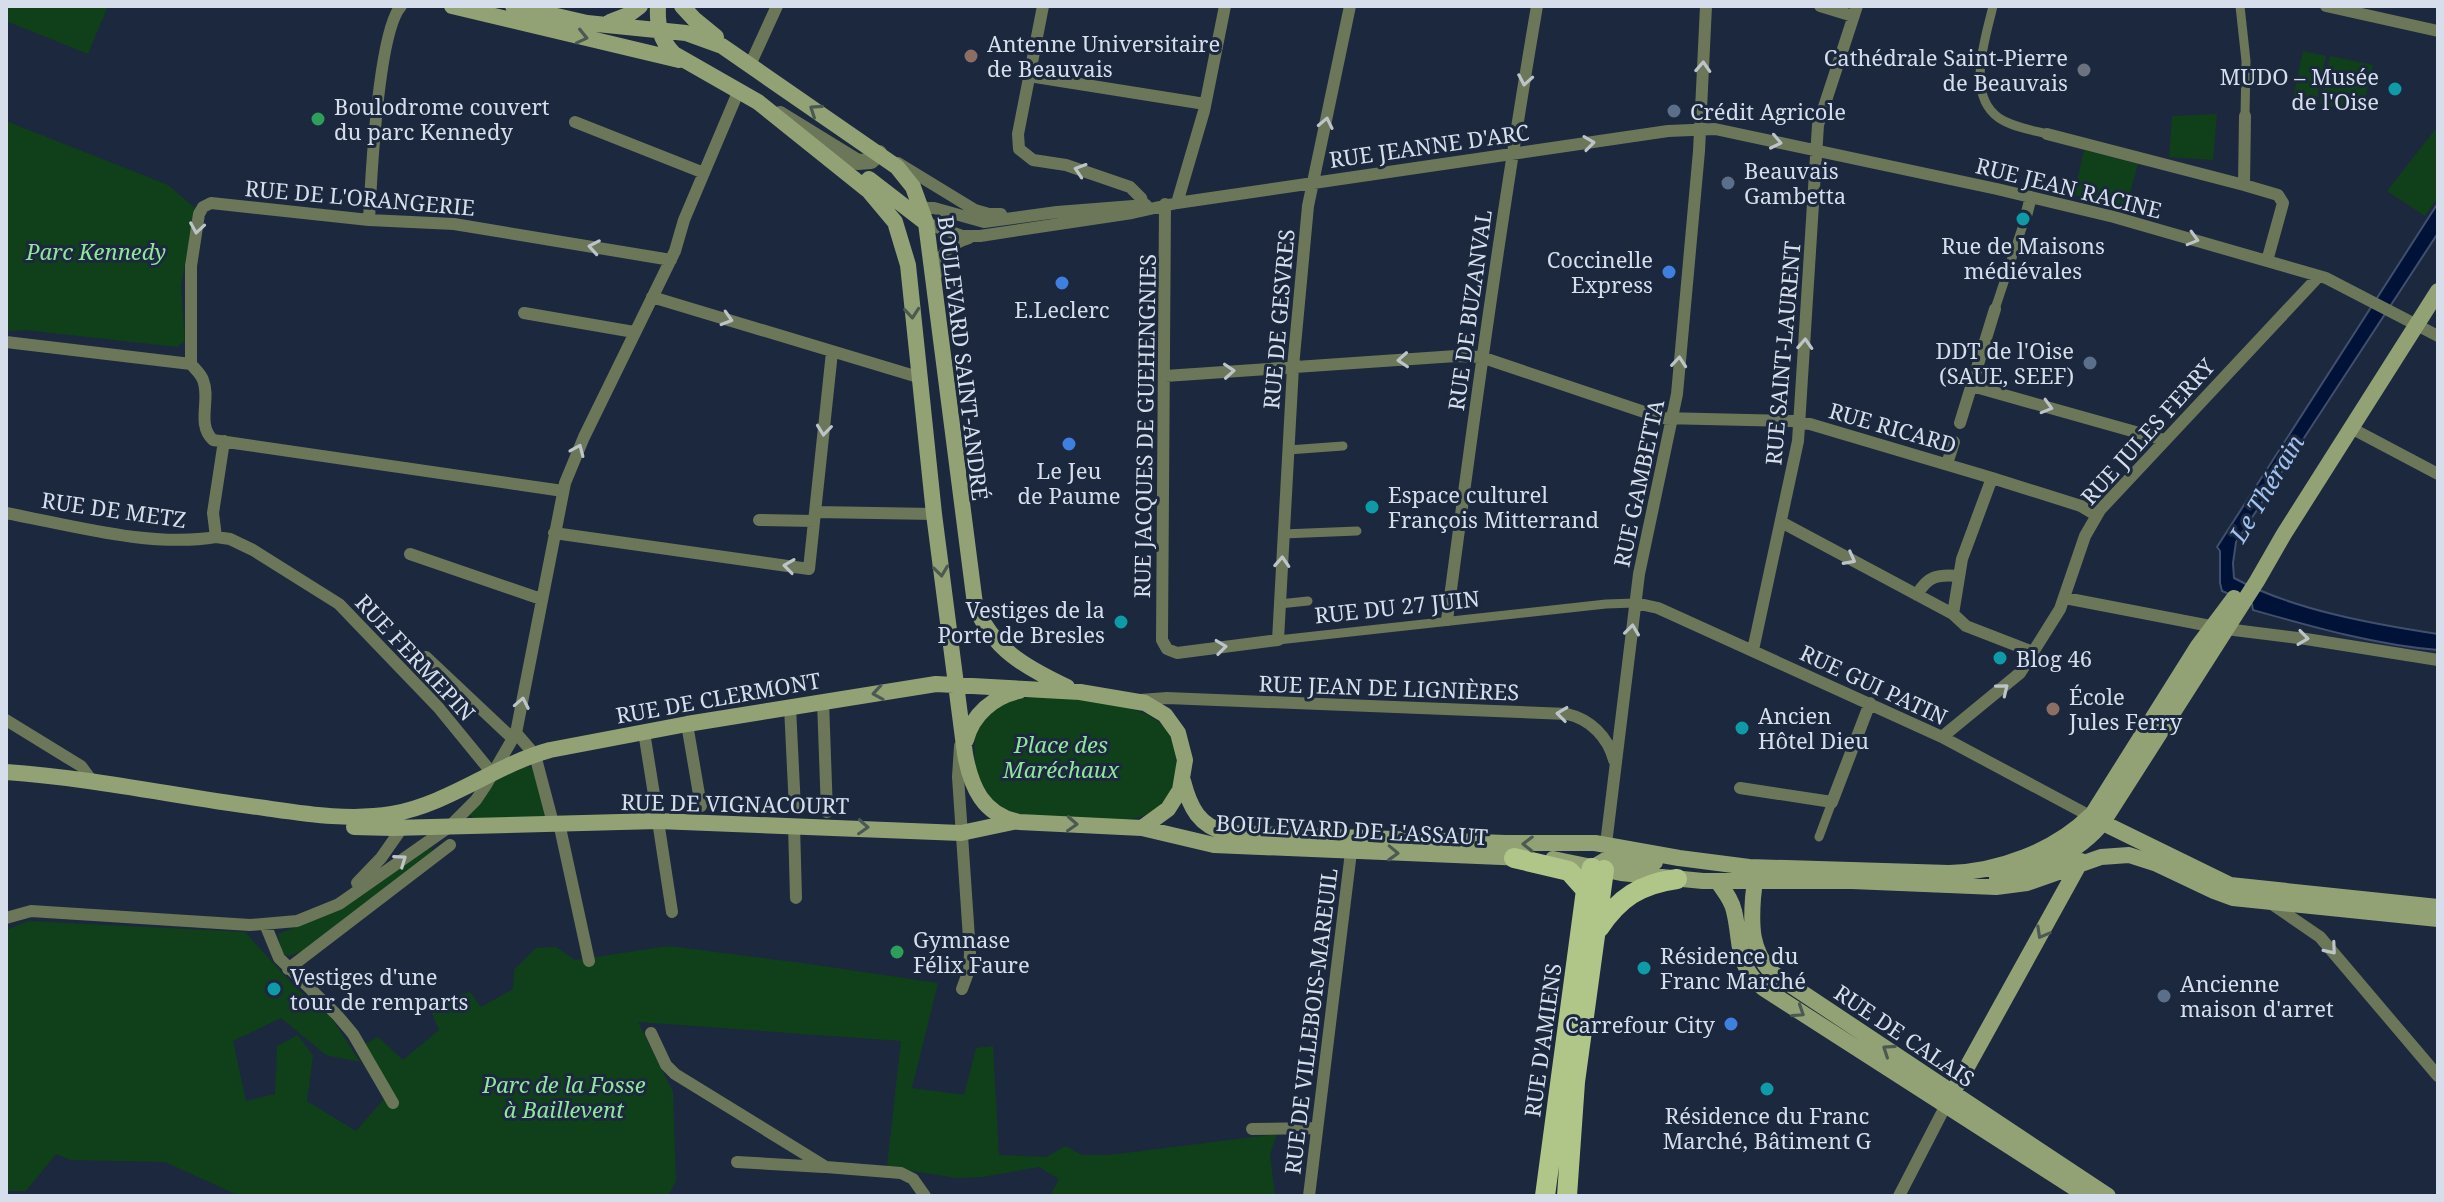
<svg xmlns="http://www.w3.org/2000/svg" width="2444" height="1202" font-family="'Noto Serif',serif">
	<style>
		.green { fill: #10401a }
		.water { fill: #001237; stroke: #404f6d; stroke-width: 2 }
		.lines { fill: none; stroke-linecap: round; stroke-linejoin: round }
		.pedestrian { stroke: #6c7659; stroke-width: 9 }
		.minor { stroke: #6c7659; stroke-width: 12 }
		.tertiary { stroke: #6c7659; stroke-width: 16 }
		.secondary { stroke: #92a274; stroke-width: 16 }
		.primary { stroke: #b0c588; stroke-width: 20 }
		.oneway { stroke: #4b5953 }
		.oneway2 { stroke: #bcc4c7 }
		.education-dot { fill: #8d6e63; stroke: #1b283d; stroke-width: 3 }
		.worship-dot { fill: #6b7280; stroke: #1b283d; stroke-width: 3 }
		.culture-dot { fill: #0f9aa8; stroke: #1b283d; stroke-width: 3 }
		.service-dot { fill: #5c6f8a; stroke: #1b283d; stroke-width: 3 }
		.leisure-dot { fill: #2e9e5b; stroke: #1b283d; stroke-width: 3 }
		.shop-dot { fill: #3f7fe0; stroke: #1b283d; stroke-width: 3 }
		.labels { text-anchor: middle; dominant-baseline: central; stroke-width: 6; stroke-linejoin: round; paint-order: stroke }
		.poi-label { font-size: 22px; fill: #d6deec; stroke: #1b283d; text-anchor: start }
		.street-label { font-size: 22px; fill: #d6deec; stroke: #1b283d }
		.park-label { font-size: 22px; font-style: italic; fill: #91e49c; stroke: #1b283d }
		.water-label { font-size: 24px; font-style: italic; fill: #a1c3f3; stroke: #1b283d }
	</style>
	<rect width="100%" height="100%" fill="#1b283d"/>
	<!-- green -->
	<path class="green" d="M6,6H108L88,54L6,21Z
		M2303,51L2326,56L2316,103L2293,98Z
		M2330,56L2373,65L2362,113L2320,104Z
		M2217,114L2213,160L2169,157L2172,116Z
		M6,121L168,185L195,208L181,286L185,341L177,347L25,330L6,331Z
		M2438,126V197L2425,216L2387,191Z
		M2084,150L2138,164L2126,207L2074,195Z
		M1039,696C1059,697 1079,700 1100,703C1147,709 1180,720 1176,776C1174,794 1159,810 1143,816C1117,826 1051,816 1021,814C1011,812 1000,809 992,802C974,783 968,740 982,719C994,702 1020,698 1039,696Z
		M528,766L533,769L546,816L543,818L474,820L470,815L493,781Z
		M429,848L436,852L304,951L288,956L282,953L278,934L296,927Z
		M28,921L245,932L296,988L331,1017L360,1062L326,1055L281,1018L233,1041L246,1101L275,1094L277,1046L298,1035L313,1056L307,1101L356,1131L390,1092L363,1045L378,1037L403,1060L439,1030L428,1004L470,992L481,1007L513,989L514,970L536,948L556,947L575,960L669,946L802,963L938,983L912,1088L964,1095L976,1048L993,1046L999,1155L1046,1157L1066,1146L1082,1155H1109L1277,1134L1270,1154L1275,1196H1050L1059,1179L1039,1167L982,1177L957,1178L887,1167L901,1041L638,1022L673,1092L676,1181L668,1196H240L165,1162L71,1160L56,1154L26,1191H6V930Z"/>
	<!-- water -->
	<path class="water" d="M2438,203V233L2236,542L2233,563L2234,578C2293,610 2373,624 2438,634V650C2376,645 2313,627 2253,610L2252,604L2222,591L2220,583V551L2217,547Z"/>
	<g class="lines">
		<!-- pedestrian -->
		<path class="pedestrian" d="M1993,6C1986,37 1965,95 1999,118C2012,127 2032,130 2047,134
			M2240,6L2246,61L2245,116
			M1995,309L2026,216
			M1288,450L1343,446
			M1283,534L1357,531
			M1279,604L1308,601
			M1278,640L1606,604L1635,603
			M1819,837L1832,802"/>
		<!-- minor -->
		<path class="minor" d="M1043,6L1018,134L1019,149L1033,160L1066,165L1130,187L1141,198L1145,210
			M1820,6L1853,16
			M2326,6L2438,31
			M750,65L777,6
			M1029,76L1205,104
			M2245,116L2244,185L2278,195L2283,203L2267,261
			M575,122L704,173
			M2047,134L2244,185
			M898,163L975,210L989,214H1001
			M1177,203L1204,111L1225,6
			M1165,204L1162,640L1167,649L1177,653L1278,640L1293,367L1308,206L1350,6
			M922,208H934L984,222L1057,212L1146,205
			M2026,216L2031,197
			M369,220C371,179 378,32 401,6
			M926,223L962,236H980L1132,213L1177,203L1668,131L1715,129L1997,189L2114,217L2326,278L2438,336
			M936,275C939,255 949,244 969,238
			M652,297L918,377
			M524,313L634,332
			M6,342L191,364
			M191,364V266L199,214L203,207L211,203L369,220L454,224L671,260
			M191,364C195,369 201,374 203,380C211,400 196,424 213,440L563,491
			M1165,376L1456,356L1481,357L1662,418L1792,421L1810,424L1992,478L2081,506L2096,515
			M1972,386L2164,440
			M1960,423L1995,309
			M2351,428L2438,474
			M1947,464L1954,442
			M815,512L934,514
			M6,513C70,525 151,548 216,537L213,513L224,441
			M759,520L814,521
			M1781,522L1953,614L1966,626L2033,652
			M554,533L809,569L832,352
			M216,537L230,539L253,550L339,604L438,707L492,773
			M410,554L541,599
			M1917,595C1927,576 1938,574 1959,576
			M2065,598L2226,629L2306,639L2438,660
			M1635,603L1658,608L1942,737L2090,816
			M1953,614L1962,559L1992,478
			M1447,620C1474,415 1502,210 1537,6
			M1753,650L1798,441L1818,125L1857,6
			M426,657L513,739
			M1140,700L1167,698L1567,714C1590,719 1608,737 1614,760
			M823,701L827,812
			M790,707L795,809
			M6,720L81,766L92,781
			M687,724L701,806
			M644,732L656,807
			M516,733L535,755L553,823
			M1942,737L2020,673L2060,609L2085,536L2100,510L2319,276
			M960,746L958,777L970,953L969,970L962,989
			M1740,788L1832,802L1870,703
			M658,821L672,912
			M559,823L589,961
			M794,825L796,898
			M1606,844L1639,574L1677,394L1699,151L1706,6
			M357,883L381,858L402,828
			M2269,902L2320,937L2438,1076
			M6,918L31,911L250,925L297,921L339,904L449,827L476,800L486,785L516,733L565,483L584,437L675,251L684,220L739,90
			M265,924L279,958L337,1015L353,1034L393,1103
			M288,969L450,845
			M651,1033L666,1065L675,1074L826,1167L901,1173L913,1179L925,1196
			M1252,1129L1317,1128
			M737,1162L823,1167
			M1309,1196L1351,852
			M1899,1196L1946,1105"/>
		<!-- tertiary -->
		<path class="tertiary" d="M780,114L858,162L871,161L879,153"/>
		<!-- secondary -->
		<path class="secondary" d="M452,6L679,60
			M513,6L587,23L686,33L722,46L897,167L913,187L926,223L975,604C991,649 1027,668 1067,687
			M658,6C657,25 660,40 674,54L758,102L869,191L895,222L908,265L934,514L965,754C971,787 983,815 1019,822L1142,828L1214,845L1525,858
			M682,6L694,19L716,37
			M610,22L628,15L640,6
			M869,179L926,223
			M966,740C972,715 994,696 1019,691
			M6,772C93,778 179,797 265,808C307,814 350,821 392,814C449,804 495,765 550,750L687,724L936,684L1080,692L1145,703L1165,715L1178,733L1185,760L1180,790L1168,809L1142,828
			M1183,781C1190,808 1199,826 1227,833L1506,843H1595L1679,858L1749,867L1949,873C1997,872 2055,851 2090,816
			M2095,819L2230,885L2438,907
			M2085,826L2198,646L2234,598
			M354,827L392,828L658,821L961,833L1013,822
			M1553,859L1621,873L1703,881H1852L1996,887L2027,883L2101,857L2129,855L2157,864L2214,891L2233,898L2438,919
			M1592,868L1609,858L1655,862
			M1752,872C1756,880 1754,888 1753,898C1751,926 1751,950 1771,972L2108,1196
			M1997,879C2034,872 2079,853 2103,822L2257,581L2284,534L2438,291
			M1718,882C1724,891 1732,900 1734,911C1742,943 1734,963 1763,988L2087,1196
			M1946,1105L2081,861"/>
		<!-- primary -->
		<path class="primary" d="M1514,858L1569,871L1586,890
			M1599,928C1619,898 1640,884 1677,879
			M1545,1196L1586,890L1592,868
			M1567,1196L1575,1082L1604,870"/>
	</g>
	<!-- one-way arrows -->
	<defs><path id="oneway-chevron" d="M-2-3.5L2.5 0L-2 3.5" fill="none" stroke-width="1.6" stroke-linecap="round" stroke-linejoin="round" transform="scale(2)"/></defs>
	<g class="oneway">
		<use href="#oneway-chevron" transform="translate(582 37) rotate(13)"/>
		<use href="#oneway-chevron" transform="translate(815 110) rotate(-146)"/>
		<use href="#oneway-chevron" transform="translate(912 313) rotate(85)"/>
		<use href="#oneway-chevron" transform="translate(941 571) rotate(83)"/>
		<use href="#oneway-chevron" transform="translate(878 693) rotate(171)"/>
		<use href="#oneway-chevron" transform="translate(1072 824) rotate(3)"/>
		<use href="#oneway-chevron" transform="translate(863 827) rotate(3)"/>
		<use href="#oneway-chevron" transform="translate(1528 844) rotate(-179)"/>
		<use href="#oneway-chevron" transform="translate(1393 853) rotate(2)"/>
		<use href="#oneway-chevron" transform="translate(2042 933) rotate(119)"/>
		<use href="#oneway-chevron" transform="translate(1799 1012) rotate(33)"/>
		<use href="#oneway-chevron" transform="translate(1888 1050) rotate(-146)"/>
	</g>
	<g class="oneway2">
		<use href="#oneway-chevron" transform="translate(1703 67) rotate(-87)"/>
		<use href="#oneway-chevron" transform="translate(1525 80) rotate(100)"/>
		<use href="#oneway-chevron" transform="translate(1326 123) rotate(-78)"/>
		<use href="#oneway-chevron" transform="translate(1776 142) rotate(12)"/>
		<use href="#oneway-chevron" transform="translate(1589 143) rotate(-8)"/>
		<use href="#oneway-chevron" transform="translate(1080 170) rotate(-162)"/>
		<use href="#oneway-chevron" transform="translate(197 228) rotate(99)"/>
		<use href="#oneway-chevron" transform="translate(2193 239) rotate(16)"/>
		<use href="#oneway-chevron" transform="translate(594 247) rotate(-170)"/>
		<use href="#oneway-chevron" transform="translate(727 319) rotate(17)"/>
		<use href="#oneway-chevron" transform="translate(1805 344) rotate(-87)"/>
		<use href="#oneway-chevron" transform="translate(1403 360) rotate(176)"/>
		<use href="#oneway-chevron" transform="translate(1679 362) rotate(-85)"/>
		<use href="#oneway-chevron" transform="translate(1229 371) rotate(-4)"/>
		<use href="#oneway-chevron" transform="translate(2047 407) rotate(16)"/>
		<use href="#oneway-chevron" transform="translate(824 430) rotate(96)"/>
		<use href="#oneway-chevron" transform="translate(578 450) rotate(-67)"/>
		<use href="#oneway-chevron" transform="translate(1850 559) rotate(28)"/>
		<use href="#oneway-chevron" transform="translate(1282 562) rotate(-87)"/>
		<use href="#oneway-chevron" transform="translate(789 566) rotate(-172)"/>
		<use href="#oneway-chevron" transform="translate(1632 630) rotate(-83)"/>
		<use href="#oneway-chevron" transform="translate(2303 638) rotate(8)"/>
		<use href="#oneway-chevron" transform="translate(1221 647) rotate(-7)"/>
		<use href="#oneway-chevron" transform="translate(2003 689) rotate(-39)"/>
		<use href="#oneway-chevron" transform="translate(522 703) rotate(-79)"/>
		<use href="#oneway-chevron" transform="translate(1562 714) rotate(-173)"/>
		<use href="#oneway-chevron" transform="translate(401 860) rotate(-35)"/>
		<use href="#oneway-chevron" transform="translate(2331 949) rotate(50)"/>
	</g>
	<!-- markers -->
	<g class="education-dot">
		<circle cx="971" cy="56" r="8"/>
		<circle cx="2053" cy="709" r="8"/>
	</g>
	<circle class="worship-dot" cx="2084" cy="70" r="8"/>
	<g class="culture-dot">
		<circle cx="2395" cy="89" r="8"/>
		<circle cx="2023" cy="219" r="8"/>
		<circle cx="1372" cy="507" r="8"/>
		<circle cx="1121" cy="622" r="8"/>
		<circle cx="2000" cy="658" r="8"/>
		<circle cx="1742" cy="728" r="8"/>
		<circle cx="1644" cy="968" r="8"/>
		<circle cx="274" cy="989" r="8"/>
		<circle cx="1767" cy="1089" r="8"/>
	</g>
	<g class="service-dot">
		<circle cx="1674" cy="111" r="8"/>
		<circle cx="1728" cy="183" r="8"/>
		<circle cx="2090" cy="363" r="8"/>
		<circle cx="2164" cy="996" r="8"/>
	</g>
	<g class="leisure-dot">
		<circle cx="318" cy="119" r="8"/>
		<circle cx="897" cy="952" r="8"/>
	</g>
	<g class="shop-dot">
		<circle cx="1669" cy="272" r="8"/>
		<circle cx="1062" cy="283" r="8"/>
		<circle cx="1069" cy="444" r="8"/>
		<circle cx="1731" cy="1024" r="8"/>
	</g>
	<g class="labels">
		<!-- poi labels -->
		<g class="poi-label">
			<text x="987" y="43">Antenne Universitaire<tspan x="987" dy="25">de Beauvais</tspan></text>
			<text x="2068" y="57" text-anchor="end">Cathédrale Saint-Pierre<tspan x="2068" dy="25">de Beauvais</tspan></text>
			<text x="2379" y="76" text-anchor="end">MUDO – Musée<tspan x="2379" dy="25">de l'Oise</tspan></text>
			<text x="334" y="106">Boulodrome couvert<tspan x="334" dy="25">du parc Kennedy</tspan></text>
			<text x="1690" y="111">Crédit Agricole</text>
			<text x="1744" y="170">Beauvais<tspan x="1744" dy="25">Gambetta</tspan></text>
			<text x="2023" y="245" text-anchor="middle">Rue de Maisons<tspan x="2023" dy="25">médiévales</tspan></text>
			<text x="1653" y="259" text-anchor="end">Coccinelle<tspan x="1653" dy="25">Express</tspan></text>
			<text x="1062" y="309" text-anchor="middle">E.Leclerc</text>
			<text x="2074" y="350" text-anchor="end">DDT de l'Oise<tspan x="2074" dy="25">(SAUE, SEEF)</tspan></text>
			<text x="1069" y="470" text-anchor="middle">Le Jeu<tspan x="1069" dy="25">de Paume</tspan></text>
			<text x="1388" y="494">Espace culturel<tspan x="1388" dy="25">François Mitterrand</tspan></text>
			<text x="1105" y="609" text-anchor="end">Vestiges de la<tspan x="1105" dy="25">Porte de Bresles</tspan></text>
			<text x="2016" y="658">Blog 46</text>
			<text x="2069" y="696">École<tspan x="2069" dy="25">Jules Ferry</tspan></text>
			<text x="1758" y="715">Ancien<tspan x="1758" dy="25">Hôtel Dieu</tspan></text>
			<text x="913" y="939">Gymnase<tspan x="913" dy="25">Félix Faure</tspan></text>
			<text x="1660" y="955">Résidence du<tspan x="1660" dy="25">Franc Marché</tspan></text>
			<text x="290" y="976">Vestiges d'une<tspan x="290" dy="25">tour de remparts</tspan></text>
			<text x="2180" y="983">Ancienne<tspan x="2180" dy="25">maison d'arret</tspan></text>
			<text x="1715" y="1024" text-anchor="end">Carrefour City</text>
			<text x="1767" y="1115" text-anchor="middle">Résidence du Franc<tspan x="1767" dy="25">Marché, Bâtiment G</tspan></text>
		</g>
		<!-- street labels -->
		<g class="street-label">
			<text transform="translate(1429 145) rotate(-8)">RUE JEANNE D'ARC</text>
			<text transform="translate(2069 187) rotate(14)">RUE JEAN RACINE</text>
			<text transform="translate(360 197) rotate(5)">RUE DE L'ORANGERIE</text>
			<text transform="translate(1469 310) rotate(-82)">RUE DE BUZANVAL</text>
			<text transform="translate(1278 319) rotate(-85)">RUE DE GESVRES</text>
			<text transform="translate(1782 353) rotate(-85)">RUE SAINT-LAURENT</text>
			<text transform="translate(964 358) rotate(83)">BOULEVARD SAINT-ANDRÉ</text>
			<text transform="translate(1144 426) rotate(-89)">RUE JACQUES DE GUEHENGNIES</text>
			<text transform="translate(1893 427) rotate(16)">RUE RICARD</text>
			<text transform="translate(2147 431) rotate(-48)">RUE JULES FERRY</text>
			<text transform="translate(1638 483) rotate(-78)">RUE GAMBETTA</text>
			<text transform="translate(114 509) rotate(8)">RUE DE METZ</text>
			<text transform="translate(1397 606) rotate(-6)">RUE DU 27 JUIN</text>
			<text transform="translate(416 657) rotate(47)">RUE FERMEPIN</text>
			<text transform="translate(1874 684) rotate(25)">RUE GUI PATIN</text>
			<text transform="translate(1389 687) rotate(2)">RUE JEAN DE LIGNIÈRES</text>
			<text transform="translate(718 697) rotate(-10)">RUE DE CLERMONT</text>
			<text transform="translate(735 803) rotate(1)">RUE DE VIGNACOURT</text>
			<text transform="translate(1352 829) rotate(3)">BOULEVARD DE L'ASSAUT</text>
			<text transform="translate(1310 1021) rotate(-83)">RUE DE VILLEBOIS-MAREUIL</text>
			<text transform="translate(1905 1035) rotate(34)">RUE DE CALAIS</text>
			<text transform="translate(1542 1040) rotate(-82)">RUE D'AMIENS</text>
		</g>
		<!-- park labels -->
		<g class="park-label">
			<text x="96" y="251">Parc Kennedy</text>
			<text x="1061" y="744">Place des<tspan x="1061" dy="25">Maréchaux</tspan></text>
			<text x="564" y="1084">Parc de la Fosse<tspan x="564" dy="25">à Baillevent</tspan></text>
		</g>
		<!-- water labels -->
		<g class="water-label">
			<text transform="translate(2266 488) rotate(-59)">Le Thérain</text>
		</g>
	</g>
	<!-- border -->
	<rect width="2444" height="1202" fill="none" stroke="#d6deec" stroke-width="16"/>
</svg>
